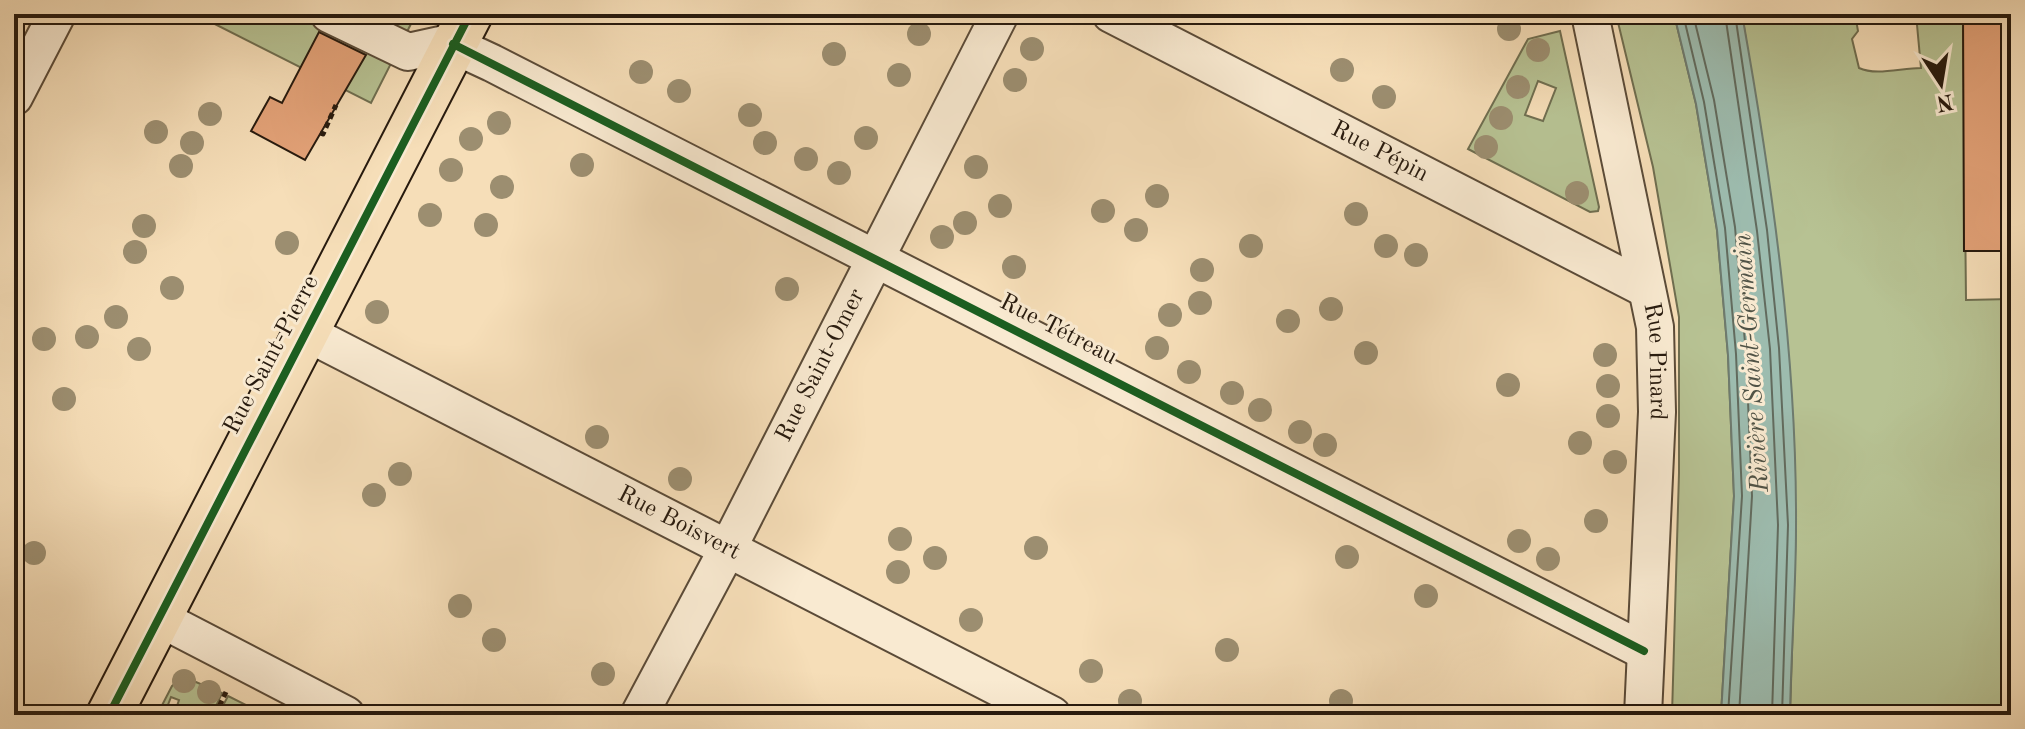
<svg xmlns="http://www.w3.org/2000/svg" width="2025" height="729" font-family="'Old Standard TT',serif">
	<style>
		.green { fill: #b7c293; stroke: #6f6e50; stroke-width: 2; fill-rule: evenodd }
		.water { fill: #9dbcaf; stroke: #6e7b6f; stroke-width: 2 }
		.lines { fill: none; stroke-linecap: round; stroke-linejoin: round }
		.shore { stroke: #626b5e; stroke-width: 2 }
		.building { fill: #e3a278; stroke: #271a0e; stroke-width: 2 }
		.minor-casing { stroke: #5b4b38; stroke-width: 40 }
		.major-casing { stroke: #271a0e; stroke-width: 48 }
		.path { stroke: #271a0e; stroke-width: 5; stroke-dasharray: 6 4; stroke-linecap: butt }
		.minor { stroke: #f9ead1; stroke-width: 36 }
		.major { stroke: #f6deb8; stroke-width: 44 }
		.cycleway-casing { stroke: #f9ead1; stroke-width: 13 }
		.cycleway { stroke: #1b5e20; stroke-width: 8 }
		.tree { fill: #9c8e70 }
		.labels { text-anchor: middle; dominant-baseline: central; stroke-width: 6; stroke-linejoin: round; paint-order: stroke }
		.street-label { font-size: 24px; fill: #271a0e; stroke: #f9ead1 }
		.water-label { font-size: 26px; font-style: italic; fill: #505346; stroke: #f9ead1 }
	</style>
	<rect width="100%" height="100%" fill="#f6deb8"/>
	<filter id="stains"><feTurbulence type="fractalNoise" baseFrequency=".0025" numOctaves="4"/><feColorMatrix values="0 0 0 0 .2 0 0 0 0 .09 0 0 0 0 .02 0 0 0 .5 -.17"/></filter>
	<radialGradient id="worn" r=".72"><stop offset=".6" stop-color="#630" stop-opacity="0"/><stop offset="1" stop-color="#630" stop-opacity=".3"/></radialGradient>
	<!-- green -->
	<path class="green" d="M195,14H416L371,103Z
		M1616,14H1674L1696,104L1717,230L1728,355L1734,496L1721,715H1672L1679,473V317L1653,167Z
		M1742,14H1855L1858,31L1852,39L1859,68C1876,76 1901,68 1921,68L1916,14H1963L1966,300L2011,299V715H1790L1796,525L1775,229Z
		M1560,31L1599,207L1598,211L1590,212L1468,149L1528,39ZM1538,81L1556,88L1543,121L1525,115Z
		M184,677L222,693L212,715H174L179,700L171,697L164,715H157L172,686Z
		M228,696L266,715H236L238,711L229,707V715H218Z"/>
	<!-- water -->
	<path class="water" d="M1674,14H1742C1772,182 1797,356 1796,527C1796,590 1791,652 1790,715H1721L1734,496L1728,355L1717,230L1696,104Z"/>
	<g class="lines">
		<!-- shore -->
		<path class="shore" d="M1683,14L1704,102L1725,228L1736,354L1742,496L1728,715
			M1693,14L1714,100L1735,227L1746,354L1752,496L1739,715
			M1725,14L1757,231L1770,349L1778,525L1772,715
			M1735,14L1767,230L1779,348L1788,525L1782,715"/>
	</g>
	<!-- building -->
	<path class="building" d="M1963,14H2011V251H1964Z
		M319,32L366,55L305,160L251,131L270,97L282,103Z"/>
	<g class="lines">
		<!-- minor casing -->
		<g class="minor-casing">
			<g id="minor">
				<path d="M329,14L408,52L449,43L492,63L1644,651"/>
				<path id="s1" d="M1111,14L1646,289"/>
				<path id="s2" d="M1590,14L1655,327L1657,412L1643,715"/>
				<path d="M14,97L57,14"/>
				<path id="s3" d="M305,332L1052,715"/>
				<path d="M159,618L346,715"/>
				<path id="s4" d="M639,715L727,550L1000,14"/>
			</g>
		</g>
		<!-- major casing -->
		<g class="major-casing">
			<path id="major" d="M109,715L470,14"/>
		</g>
		<!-- path -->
		<path class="path" d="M320,133L323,134L336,105
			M215,715L226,692"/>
		<!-- minor -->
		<use href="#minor" class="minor"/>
		<!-- major -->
		<use href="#major" class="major"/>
		<!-- cycleway casing -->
		<g class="cycleway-casing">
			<path id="cycleway" d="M453,44L1644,651
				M109,715L470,14"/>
		</g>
		<!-- cycleway -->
		<use href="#cycleway" class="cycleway"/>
	</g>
	<!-- trees -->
	<g class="tree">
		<circle cx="1509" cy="29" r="12"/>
		<circle cx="919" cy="34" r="12"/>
		<circle cx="1032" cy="49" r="12"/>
		<circle cx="1538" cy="50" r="12"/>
		<circle cx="834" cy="54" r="12"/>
		<circle cx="1342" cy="70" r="12"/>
		<circle cx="641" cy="72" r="12"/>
		<circle cx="899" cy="75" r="12"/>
		<circle cx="1015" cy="80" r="12"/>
		<circle cx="1518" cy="87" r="12"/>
		<circle cx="679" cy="91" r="12"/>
		<circle cx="1384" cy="97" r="12"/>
		<circle cx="210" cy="114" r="12"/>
		<circle cx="750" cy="115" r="12"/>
		<circle cx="1501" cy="118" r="12"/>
		<circle cx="499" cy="123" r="12"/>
		<circle cx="156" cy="132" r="12"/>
		<circle cx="866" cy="138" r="12"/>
		<circle cx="471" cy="139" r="12"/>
		<circle cx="192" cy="143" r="12"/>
		<circle cx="765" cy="143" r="12"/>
		<circle cx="1486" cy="147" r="12"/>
		<circle cx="806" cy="159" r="12"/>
		<circle cx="582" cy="165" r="12"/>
		<circle cx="181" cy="166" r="12"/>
		<circle cx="976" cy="167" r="12"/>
		<circle cx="451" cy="170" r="12"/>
		<circle cx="839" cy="173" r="12"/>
		<circle cx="502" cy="187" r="12"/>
		<circle cx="1577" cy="193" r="12"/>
		<circle cx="1157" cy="196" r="12"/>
		<circle cx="1000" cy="206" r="12"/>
		<circle cx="1103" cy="211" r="12"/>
		<circle cx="1356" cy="214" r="12"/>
		<circle cx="430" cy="215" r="12"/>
		<circle cx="965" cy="223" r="12"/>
		<circle cx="486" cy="225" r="12"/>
		<circle cx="144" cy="226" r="12"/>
		<circle cx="1136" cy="230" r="12"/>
		<circle cx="942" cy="237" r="12"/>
		<circle cx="287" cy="243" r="12"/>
		<circle cx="1251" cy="246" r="12"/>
		<circle cx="1386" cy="246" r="12"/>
		<circle cx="135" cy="252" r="12"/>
		<circle cx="1416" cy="255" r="12"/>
		<circle cx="1014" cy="267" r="12"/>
		<circle cx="1202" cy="270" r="12"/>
		<circle cx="172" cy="288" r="12"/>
		<circle cx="787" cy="289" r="12"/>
		<circle cx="1200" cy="303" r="12"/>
		<circle cx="1331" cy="309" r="12"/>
		<circle cx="377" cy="312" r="12"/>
		<circle cx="1170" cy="315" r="12"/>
		<circle cx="116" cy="317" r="12"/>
		<circle cx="1288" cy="321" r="12"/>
		<circle cx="87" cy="337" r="12"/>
		<circle cx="44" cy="339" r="12"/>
		<circle cx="1157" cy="348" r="12"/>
		<circle cx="139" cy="349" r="12"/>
		<circle cx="1366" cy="353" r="12"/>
		<circle cx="1605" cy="355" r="12"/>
		<circle cx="1189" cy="372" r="12"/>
		<circle cx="1508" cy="385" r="12"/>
		<circle cx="1608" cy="386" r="12"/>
		<circle cx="1232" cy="393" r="12"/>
		<circle cx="64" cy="399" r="12"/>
		<circle cx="1260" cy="410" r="12"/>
		<circle cx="1608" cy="416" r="12"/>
		<circle cx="1300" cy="432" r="12"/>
		<circle cx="597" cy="437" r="12"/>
		<circle cx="1580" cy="443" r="12"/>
		<circle cx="1325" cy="445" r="12"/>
		<circle cx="1615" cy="462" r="12"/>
		<circle cx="400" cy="474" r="12"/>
		<circle cx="680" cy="479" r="12"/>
		<circle cx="374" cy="495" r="12"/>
		<circle cx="1596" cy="521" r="12"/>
		<circle cx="900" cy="539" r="12"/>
		<circle cx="1519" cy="541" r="12"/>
		<circle cx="1036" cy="548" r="12"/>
		<circle cx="34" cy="553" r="12"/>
		<circle cx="1347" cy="557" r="12"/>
		<circle cx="935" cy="558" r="12"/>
		<circle cx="1548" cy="559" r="12"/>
		<circle cx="898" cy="572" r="12"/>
		<circle cx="1426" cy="596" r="12"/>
		<circle cx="460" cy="606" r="12"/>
		<circle cx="971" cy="620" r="12"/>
		<circle cx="494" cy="640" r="12"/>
		<circle cx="1227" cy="650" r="12"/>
		<circle cx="1091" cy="671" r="12"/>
		<circle cx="603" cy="674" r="12"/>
		<circle cx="184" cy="681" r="12"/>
		<circle cx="209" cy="692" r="12"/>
		<circle cx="1130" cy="701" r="12"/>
		<circle cx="1341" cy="701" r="12"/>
	</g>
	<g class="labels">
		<!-- street labels -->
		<g class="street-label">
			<text stroke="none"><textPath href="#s1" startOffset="302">Rue Pépin</textPath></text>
			<text transform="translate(1058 330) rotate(27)">Rue Tétreau</text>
			<text transform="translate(272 355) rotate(-62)">Rue Saint-Pierre</text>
			<text stroke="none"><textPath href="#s2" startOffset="354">Rue Pinard</textPath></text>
			<text stroke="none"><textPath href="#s4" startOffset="394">Rue Saint-Omer</textPath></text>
			<text stroke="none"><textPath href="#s3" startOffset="420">Rue Boisvert</textPath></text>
		</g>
		<!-- water labels -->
		<g class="water-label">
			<text transform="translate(1752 363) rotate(-94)">Rivière Saint-Germain</text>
		</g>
	</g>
	<!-- margin -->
	<rect width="2025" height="729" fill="none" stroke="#f6deb8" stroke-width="48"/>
	<rect x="16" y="16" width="1993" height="697" fill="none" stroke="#271a0e" stroke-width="4"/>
	<rect x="24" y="24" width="1977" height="681" fill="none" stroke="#271a0e" stroke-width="2"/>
	<!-- north arrow -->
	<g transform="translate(1941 84) rotate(168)" stroke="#f9ead1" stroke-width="6" paint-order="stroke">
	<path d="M0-6L14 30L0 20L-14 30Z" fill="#271a0e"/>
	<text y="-12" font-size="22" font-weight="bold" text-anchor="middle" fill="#271a0e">N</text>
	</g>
	<rect width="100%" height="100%" filter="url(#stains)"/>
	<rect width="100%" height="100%" fill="url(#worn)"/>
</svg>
